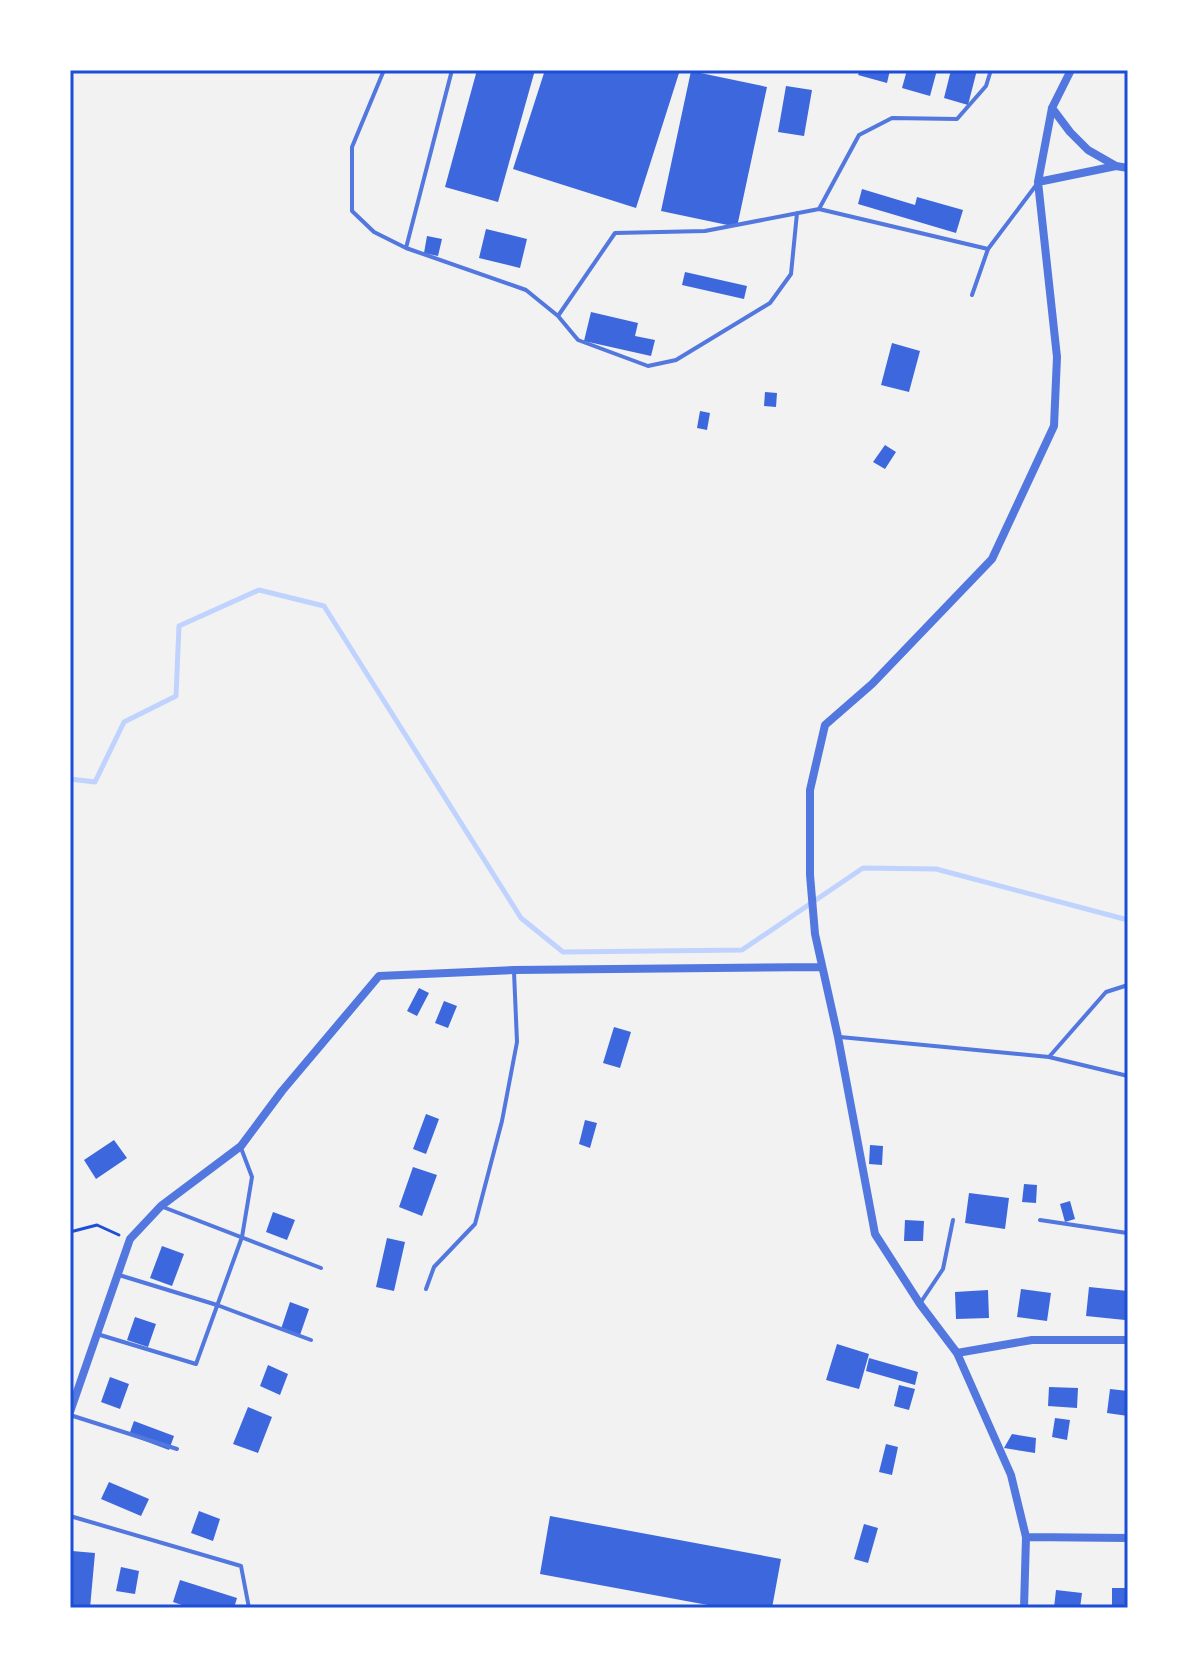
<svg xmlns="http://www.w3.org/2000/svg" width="1198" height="1678" font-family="'Noto Serif',serif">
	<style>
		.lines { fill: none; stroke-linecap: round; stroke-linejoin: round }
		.stream { stroke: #bfd3fe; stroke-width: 5 }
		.building { fill: #3d67dc }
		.path { stroke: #1d4ed8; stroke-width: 3 }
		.service { stroke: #5277de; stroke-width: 4 }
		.minor { stroke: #5277de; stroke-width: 8 }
		.neatline { fill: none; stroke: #1d4ed8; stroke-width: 3 }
	</style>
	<rect width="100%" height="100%" fill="#f2f2f2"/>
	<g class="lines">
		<!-- stream -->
		<path class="stream" d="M70,779L95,782L124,722L176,696L179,626L259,590L324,606L521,918L563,952L742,950L863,868L936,869L1128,920"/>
	</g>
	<!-- building -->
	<path class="building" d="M477,70H535L498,202L445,187Z
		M545,70H680L636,208L513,169Z
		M860,70H890L887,83L858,75Z
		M907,70H937L930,96L902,88Z
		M951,70H977L968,105L944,98Z
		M691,71L767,87L737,227L661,211Z
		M786,86L812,90L804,136L778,132Z
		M862,189L915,205L917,197L963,210L956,233L858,204Z
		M486,229L527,239L520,268L479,258Z
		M427,236L442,239L438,256L424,253Z
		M685,272L747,286L744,299L682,285Z
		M591,312L638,323L635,336L655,340L651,356L584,341Z
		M892,343L920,351L909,392L881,385Z
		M765,392L777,393L776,407L764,406Z
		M700,411L710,413L707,430L697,428Z
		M885,445L896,452L885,469L873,462Z
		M419,988L429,993L417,1016L407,1011Z
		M444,1001L457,1006L448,1028L435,1023Z
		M614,1027L631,1032L620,1068L603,1063Z
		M426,1114L439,1119L426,1154L413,1149Z
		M585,1120L597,1123L590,1148L579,1144Z
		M114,1140L127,1158L96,1179L84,1160Z
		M870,1145L883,1146L882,1165L869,1164Z
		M413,1167L437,1175L422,1216L399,1207Z
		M1024,1184L1037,1185L1036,1203L1022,1202Z
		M969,1193L1009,1198L1005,1229L965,1223Z
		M1070,1201L1075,1219L1065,1222L1060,1204Z
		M273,1212L295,1220L287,1240L266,1232Z
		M905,1220L924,1221L923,1241H904Z
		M387,1238L405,1242L394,1291L376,1287Z
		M162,1246L184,1254L172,1286L150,1278Z
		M1089,1287L1128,1291L1125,1320L1086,1316Z
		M1021,1289L1051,1293L1047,1321L1017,1317Z
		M988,1290L989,1318L956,1319L955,1292Z
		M290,1302L309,1309L300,1335L281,1329Z
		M135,1317L156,1324L148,1347L127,1340Z
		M837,1344L869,1354L859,1389L826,1380Z
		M869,1358L918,1372L915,1385L866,1371Z
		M268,1365L288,1374L280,1395L260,1386Z
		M110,1377L129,1384L120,1409L101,1402Z
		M899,1385L915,1389L909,1410L894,1406Z
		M1049,1387L1078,1388L1077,1408L1048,1406Z
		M1110,1389L1128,1391V1416L1107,1413Z
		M248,1407L272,1417L258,1453L233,1444Z
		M1055,1418L1070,1420L1067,1440L1052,1437Z
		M134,1421L174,1436L169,1450L129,1435Z
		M1012,1434L1036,1438L1035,1453L1004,1448Z
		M886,1444L898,1447L892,1475L879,1472Z
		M109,1482L149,1499L141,1516L101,1499Z
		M199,1511L220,1519L213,1541L191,1533Z
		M550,1516L781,1559L772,1608H724L540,1574Z
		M864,1524L878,1528L868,1563L854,1559Z
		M72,1551L95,1553L90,1608L70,1606Z
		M121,1567L139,1571L135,1594L116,1591Z
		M180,1580L237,1598L234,1608H191L173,1602Z
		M1112,1588H1128V1608H1112Z
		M1056,1590L1082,1593L1080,1608H1054Z"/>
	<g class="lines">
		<!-- path -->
		<path class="path" d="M70,1232L97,1225L119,1235"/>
		<!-- service -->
		<path class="service" d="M384,70L352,147V211L374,232L406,248L526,290L558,316L615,233L705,231L819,209L988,249
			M819,209L859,135L892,118L957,119L986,86L991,70
			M406,248L452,70
			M972,295L988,249L1037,184
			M558,316L578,340L648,366L676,360L770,303L791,274L797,213
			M840,1037L1049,1057L1106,992L1128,985
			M1049,1057L1128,1076
			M163,1207L321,1268
			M1040,1220L1127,1233L1128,1235
			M119,1275L217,1305L311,1340
			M426,1289L434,1267L475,1224L502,1121L517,1042L514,972
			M921,1302L943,1269L953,1220
			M97,1334L196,1364L242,1237L252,1177L241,1148
			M70,1415L177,1449
			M70,1516L241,1566L249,1608"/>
		<!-- minor -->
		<path class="minor" d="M1052,108L1070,132L1088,150L1116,166
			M1038,182L1116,166L1128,168
			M957,1353L1032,1340H1128
			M70,1412L130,1239L161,1206L241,1146L282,1091L379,976L514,970L822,967
			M1026,1537L1128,1538
			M1024,1608L1026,1537L1011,1475L957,1353L920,1304L875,1234L838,1037L815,934L810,875V790L825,725L872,684L992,559L1054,426L1057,357L1038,182L1052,108L1071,70"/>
	</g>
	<!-- border -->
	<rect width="1198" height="1678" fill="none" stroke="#ffffff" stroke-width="144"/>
	<rect x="72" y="72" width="1054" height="1534" class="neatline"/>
</svg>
